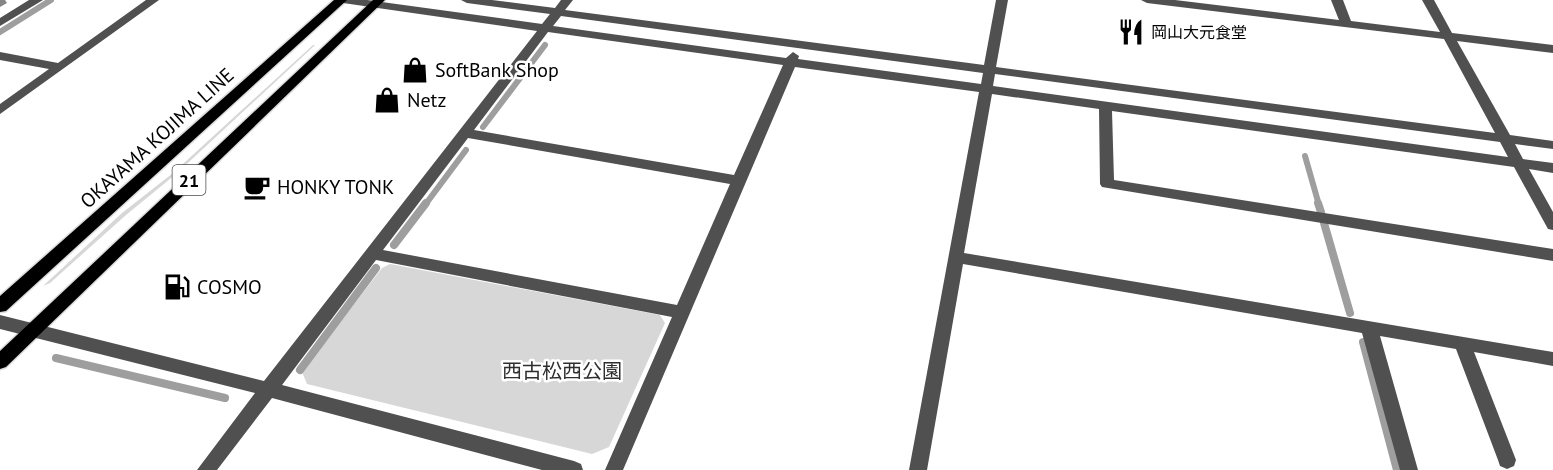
<svg xmlns="http://www.w3.org/2000/svg" width="1553" height="470" font-family="'PT Sans','Noto Sans JP',sans-serif">
	<style>
		.green { fill: #d7d7d7 }
		.lines { fill: none; stroke-linecap: round; stroke-linejoin: round }
		.stream-far1 { stroke: #9e9e9e; stroke-width: 6 }
		.stream { stroke: #9e9e9e; stroke-width: 8 }
		.major-casing { stroke: #dbdbdb; stroke-width: 3 }
		.minor { fill: #505050; fill-rule: evenodd }
		.major { fill: #000; fill-rule: evenodd }
		.shaded-wall { fill: #868686 }
		.labels { text-anchor: middle; dominant-baseline: central; stroke-width: 5; stroke-linejoin: round; paint-order: stroke }
		.far-poi-label { font-size: 16px; fill: #000; stroke: #fff; text-anchor: start }
		.shield { fill: #fff; stroke: #4c4c4c; stroke-width: 1.5 }
		.shield-label { font-size: 18px; font-weight: bold; fill: #000 }
		.poi-label { font-size: 20px; fill: #000; stroke: #fff; text-anchor: start }
		.street-label { font-size: 20px; fill: #000; stroke: #fff }
		.park-label { font-size: 20px; fill: #2e2e2e; stroke: #fff }
	</style>
	<rect width="100%" height="100%" fill="#fff"/>
	<!-- green -->
	<path class="green" d="M313,45H315L313,47L176,174L126,215L50,283L43,286L122,213L173,173Z
		M390,264L660,315L665,323L609,447L592,454L307,384L302,372L382,268Z"/>
	<g class="lines">
		<!-- stream-far1 -->
		<path class="stream-far1" d="M0,32L51,0
			M483,127L545,45
			M1305,156L1319,205
			M425,205L466,150"/>
		<!-- stream -->
		<path class="stream" d="M1318,203L1321,212
			M1324,223L1350,313
			M394,245L426,203
			M1363,342L1397,470
			M56,358L225,398
			M300,370L376,268"/>
		<!-- major casing -->
		<g class="major-casing">
			<path id="major" d="M334,0H347L6,311L0,312V296Z
				M373,0H385L6,367L0,369V351Z"/>
		</g>
		<!-- minor -->
		<path class="minor" d="M29,0H43L0,26V18Z
			M146,0H159L0,114V104L49,69L0,60V52L58,63Z
			M337,0H367L542,24L550,14L467,3L461,0H492L555,8L561,0H573L565,10L984,65L996,0H1008L996,67L1495,133L1444,39L1147,3L1141,0H1175L1339,20L1331,0H1343L1351,21L1440,32L1422,0H1434L1452,33L1553,45V53L1457,41L1510,135L1553,141V149L1515,144L1523,159L1553,163V173L1529,169L1553,212V230L1548,229L1514,167L1112,111L1114,180L1553,249V261L1102,187L1100,184L1099,109L992,94L964,253L1553,352V366L1474,352L1516,460L1514,466L1507,469L1500,466L1498,460L1456,349L1380,336L1418,470H1400L1362,333L963,264L927,470H909L979,92L795,67L623,470H605L672,317L376,260L282,385L574,461L581,464L583,470H542L272,398L217,470H197L255,393L0,329V315L264,381L537,31L343,3ZM561,16L983,73L981,84L798,59L799,56L793,52L786,58L553,26ZM548,32L783,65L734,175L474,130ZM995,74L1500,142L1508,157L993,86ZM468,138L730,184L677,305L383,250Z"/>
		<!-- major -->
		<use href="#major" class="major"/>
	</g>
	<!-- shaded-wall -->
	<path class="shaded-wall" d="M0,0H5L7,3L0,7Z"/>
	<!-- icons -->
	<defs>
		<g id="restaurant-bare" transform="scale(2.07)"><path d="M-5-6h1v4h1v-4h1v4h1v-4h1v5L-1.5 .5V6h-2V.5L-5-1ZM5-6V6H3V1.5H1.5Q1.5-4 5-6Z" fill="#000" stroke="#fff" stroke-width="2.5" paint-order="stroke"/></g>
		<g id="shop-bare" transform="scale(2.07)"><path d="M-5-2.5h2.3a2.7 3.5 0 0 1 5.4 0H5L5.5 6h-11ZM-1.5-2.5h3a1.5 2.3 0 0 0-3 0Z" fill="#000" stroke="#fff" stroke-width="2.5" paint-order="stroke"/></g>
		<g id="cafe-bare" transform="scale(2.07)"><path d="M-5.5-4.5H6V0H3Q3 3.5 0 3.5H-2.5Q-5.5 3.5-5.5 0ZM3-3.2v2h1.7v-2ZM-6 4.5H4V6H-6Z" fill="#000" stroke="#fff" stroke-width="2.5" paint-order="stroke"/></g>
		<g id="fuel-bare" transform="scale(2.07)"><path d="M-5.5-6h7V0h2V4h1.3V-2.5L3-4.5l.8-.8L6-3V5H2.5V1h-1V6h-7ZM-4.2-4.7v3.2H.2V-4.7Z" fill="#000" stroke="#fff" stroke-width="2.5" paint-order="stroke"/></g>
	</defs>
	<g fill-rule="evenodd">
		<use href="#restaurant-bare" x="1131" y="32"/>
		<use href="#shop-bare" x="415" y="70"/>
		<use href="#shop-bare" x="387" y="100"/>
		<use href="#cafe-bare" x="257" y="187"/>
		<use href="#fuel-bare" x="177" y="287"/>
	</g>
	<g class="labels">
		<!-- far-poi labels -->
		<g class="far-poi-label">
			<text x="1151" y="32">岡山大元食堂</text>
		</g>
		<!-- shield labels -->
		<rect class="shield" x="172.5" y="165" width="33" height="30" rx="4.5"/>
		<g class="shield-label">
			<text x="189" y="180">21</text>
		</g>
		<!-- poi labels -->
		<g class="poi-label">
			<text x="435" y="70">SoftBank Shop</text>
			<text x="407" y="100">Netz</text>
			<text x="277" y="187">HONKY TONK</text>
			<text x="197" y="287">COSMO</text>
		</g>
		<!-- street labels -->
		<g class="street-label">
			<text transform="translate(157 138) rotate(-42)">OKAYAMA KOJIMA LINE</text>
		</g>
		<!-- park labels -->
		<g class="park-label">
			<text x="562" y="371">西古松西公園</text>
		</g>
	</g>
</svg>
